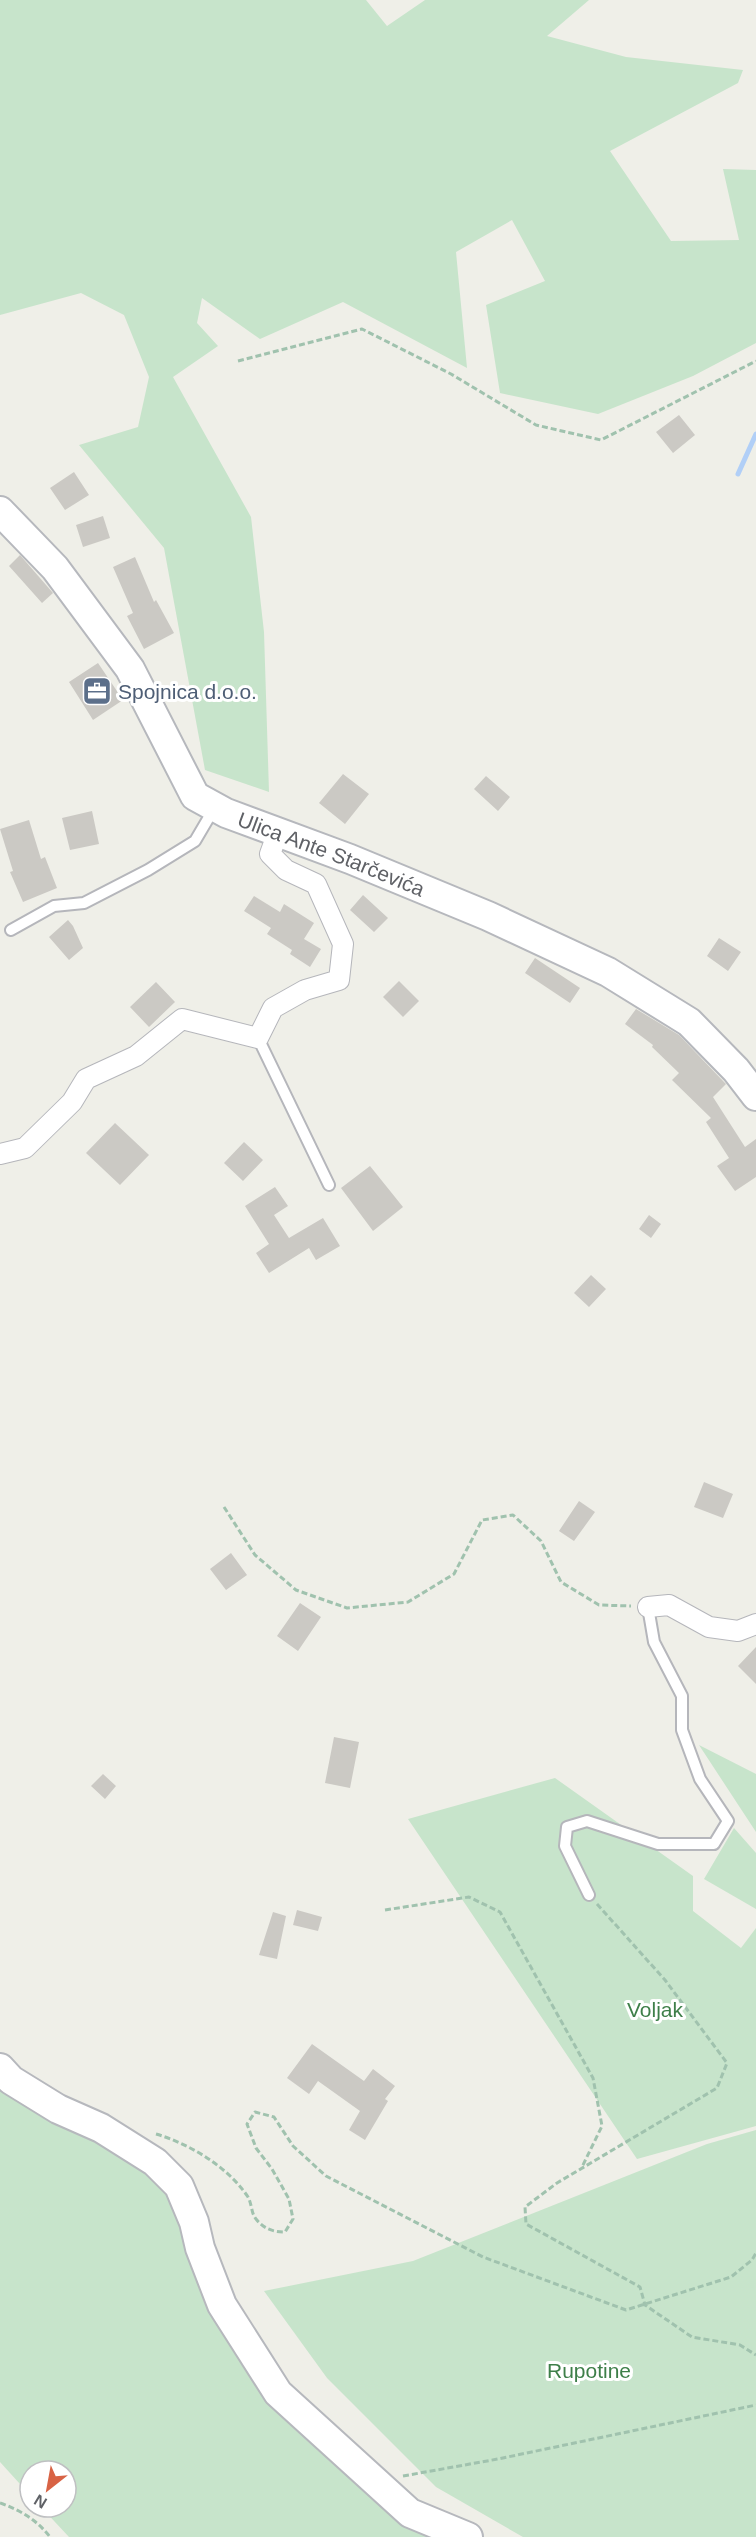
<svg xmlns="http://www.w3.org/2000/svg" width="756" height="2537" font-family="Arial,sans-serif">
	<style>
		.green { fill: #c7e4cb }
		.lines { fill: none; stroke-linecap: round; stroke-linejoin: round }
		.stream { stroke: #b1cff7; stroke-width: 5 }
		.building { fill: #cbc9c4 }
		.lane-casing { stroke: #b5b6bb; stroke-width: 14 }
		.street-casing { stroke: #b5b6bb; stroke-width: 22 }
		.secondary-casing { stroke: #b6b8bd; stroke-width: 32 }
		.path { stroke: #a0c2ae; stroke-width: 3; stroke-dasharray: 6 3; stroke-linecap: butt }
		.lane { stroke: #fff; stroke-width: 10 }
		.street { stroke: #fff; stroke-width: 20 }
		.secondary { stroke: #fff; stroke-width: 28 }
		.labels { text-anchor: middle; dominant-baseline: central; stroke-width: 6; stroke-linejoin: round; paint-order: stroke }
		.service-label { font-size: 21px; fill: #4e5e75; stroke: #fff; text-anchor: start }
		.street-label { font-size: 21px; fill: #5f6166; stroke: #fff }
		.park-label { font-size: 21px; fill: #3e7f49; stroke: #fff }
	</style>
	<rect width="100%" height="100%" fill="#efefe8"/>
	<!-- green -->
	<path class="green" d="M0,0H366L387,26L425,0H589L547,36L626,57L743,70L738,83L610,151L671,241L739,240L723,169L756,170V343L693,376L598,414L500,393L486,305L545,281L512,220L456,252L467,368L343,302L260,339L202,298L197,323L218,346L173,377L251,517L264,632L269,792L205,770L164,548L79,445L138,427L149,377L124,315L81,293L0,315Z
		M699,1745L756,1774V1832Z
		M555,1778L693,1876V1911L741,1948L756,1928V2126L637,2159L408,1819Z
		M734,1828L756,1853V1909L704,1879Z
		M0,2081L140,2165L166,2190L260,2380L439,2537H69L41,2507H66V2471H30V2495L0,2462Z
		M756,2130V2537H523L436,2487L327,2378L264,2291L413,2261L707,2144Z"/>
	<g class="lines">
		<!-- stream -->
		<path class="stream" d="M738,474L756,434"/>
	</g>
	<!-- building -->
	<path class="building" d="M679,415L695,435L673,453L656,432Z
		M74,472L89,495L65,510L50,488Z
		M103,516L110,538L83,547L76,525Z
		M20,555L53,593L42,603L9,566Z
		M135,557L154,602L156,600L174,633L144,649L127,616L133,613L113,567Z
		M98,663L123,700L93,720L69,682Z
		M343,774L369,794L345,824L319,803Z
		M486,776L510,797L498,811L474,789Z
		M92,811L99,844L70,850L62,818Z
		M29,820L41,859L45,857L57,888L23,902L10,872L13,871L0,829Z
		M363,895L388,918L374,932L350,910Z
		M254,896L280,912L284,904L314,923L304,939L321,949L310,967L290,954L292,950L267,934L271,928L244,911Z
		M68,920L73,926L83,948L69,960L49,937Z
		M719,938L741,952L728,971L707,956Z
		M535,958L580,988L570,1003L525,973Z
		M399,981L419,1001L403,1017L383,997Z
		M156,982L175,1002L149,1027L130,1007Z
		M636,1009L679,1035L724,1082L726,1084L713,1097L745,1147L756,1139V1177L735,1191L717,1166L729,1158L706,1122L711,1118L672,1080L679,1073L652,1047L653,1045L625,1024Z
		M115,1123L149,1155L120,1185L86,1153Z
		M244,1142L263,1160L243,1181L224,1163Z
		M370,1166L403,1207L373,1231L341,1188Z
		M275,1187L288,1206L274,1215L289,1238L323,1218L340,1246L316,1260L309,1248L269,1273L256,1253L269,1244L245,1206Z
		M649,1215L661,1224L651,1238L639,1229Z
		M591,1275L606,1289L589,1307L574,1293Z
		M704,1482L733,1494L723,1518L694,1507Z
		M579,1501L595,1512L574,1541L559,1531Z
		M231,1553L247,1575L226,1590L210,1569Z
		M300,1603L321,1617L298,1651L277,1636Z
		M756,1647V1684L738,1666Z
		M334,1737L359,1742L350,1788L325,1783Z
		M103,1774L116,1786L105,1799L91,1786Z
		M297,1910L322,1917L318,1931L293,1925Z
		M273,1912L286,1916L277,1959L259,1955Z
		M312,2044L364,2081L373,2069L395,2086L385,2099L388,2101L365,2140L349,2130L360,2111L318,2081L309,2094L287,2078Z"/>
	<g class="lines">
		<!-- lane casing -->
		<g class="lane-casing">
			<path id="lane" d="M11,930L54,906L84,903L148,870L195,841L215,807
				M258,1038L329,1185
				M589,1895L565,1846L567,1827L587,1821L658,1844H714L728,1821L700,1779L682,1730V1696L654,1642L648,1607"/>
		</g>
		<!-- street casing -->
		<g class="street-casing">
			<path id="street" d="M0,1154L25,1148L72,1102L86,1079L136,1056L182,1019L258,1038L273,1008L305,990L339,980L343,944L316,884L286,870L270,854L278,832
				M648,1607L669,1605L709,1627L738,1631L756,1624"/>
		</g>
		<!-- secondary casing -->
		<g class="secondary-casing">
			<g id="secondary">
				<path id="s1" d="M0,511L55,568L130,669L195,796L226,813L350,859L488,916L608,972L689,1022L736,1070L756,1096"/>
				<path d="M0,2068L11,2080L58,2109L101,2128L155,2162L179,2186L194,2222L200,2248L222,2305L278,2393L410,2513L468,2537"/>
			</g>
		</g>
		<!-- path -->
		<path class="path" d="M238,361L362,329L451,374L536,425L601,440L756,361
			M224,1507L255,1555L296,1590L347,1608L408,1602L454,1574L482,1520L513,1515L541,1541L561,1582L599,1605L631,1606
			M597,1904L665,1980L727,2063L717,2088L557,2183L525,2207L526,2224L640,2287L645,2305L692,2337L740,2345L756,2355
			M385,1910L469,1897L500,1912L593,2078L602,2126L582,2167
			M156,2134C190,2144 228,2167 248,2197C252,2204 251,2213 256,2219C264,2229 273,2232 285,2232L293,2219L289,2199L272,2169L256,2148L247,2124L255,2112L274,2117L293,2146L326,2176L483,2257L626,2310L731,2277L752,2260L756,2253
			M403,2476L498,2459L756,2405
			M0,2503C20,2510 37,2520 50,2537"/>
		<!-- lane -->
		<use href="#lane" class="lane"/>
		<!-- street -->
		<use href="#street" class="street"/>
		<!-- secondary -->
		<use href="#secondary" class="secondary"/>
	</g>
	<!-- icons -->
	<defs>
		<g id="office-square" transform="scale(1.5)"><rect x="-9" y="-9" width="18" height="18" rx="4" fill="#5c6f8a" stroke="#fff"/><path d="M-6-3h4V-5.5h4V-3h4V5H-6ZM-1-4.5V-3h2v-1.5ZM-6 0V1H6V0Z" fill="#fff"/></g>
	</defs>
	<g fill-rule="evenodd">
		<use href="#office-square" x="97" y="691"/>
	</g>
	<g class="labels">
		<!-- service labels -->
		<g class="service-label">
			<text x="118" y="691">Spojnica d.o.o.</text>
		</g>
		<!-- street labels -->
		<g class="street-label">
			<text stroke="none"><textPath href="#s1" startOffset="496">Ulica Ante Starčevića</textPath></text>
		</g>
		<!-- park labels -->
		<g class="park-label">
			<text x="655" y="2009">Voljak</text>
			<text x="589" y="2370">Rupotine</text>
		</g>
	</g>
	<!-- north arrow -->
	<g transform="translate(48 2489) rotate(211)"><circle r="28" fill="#ffffff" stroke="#bfc0c2" stroke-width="1.5"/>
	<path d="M0-4.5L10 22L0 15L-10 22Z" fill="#d86345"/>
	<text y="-9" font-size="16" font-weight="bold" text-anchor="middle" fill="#5f6166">N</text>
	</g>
</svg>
